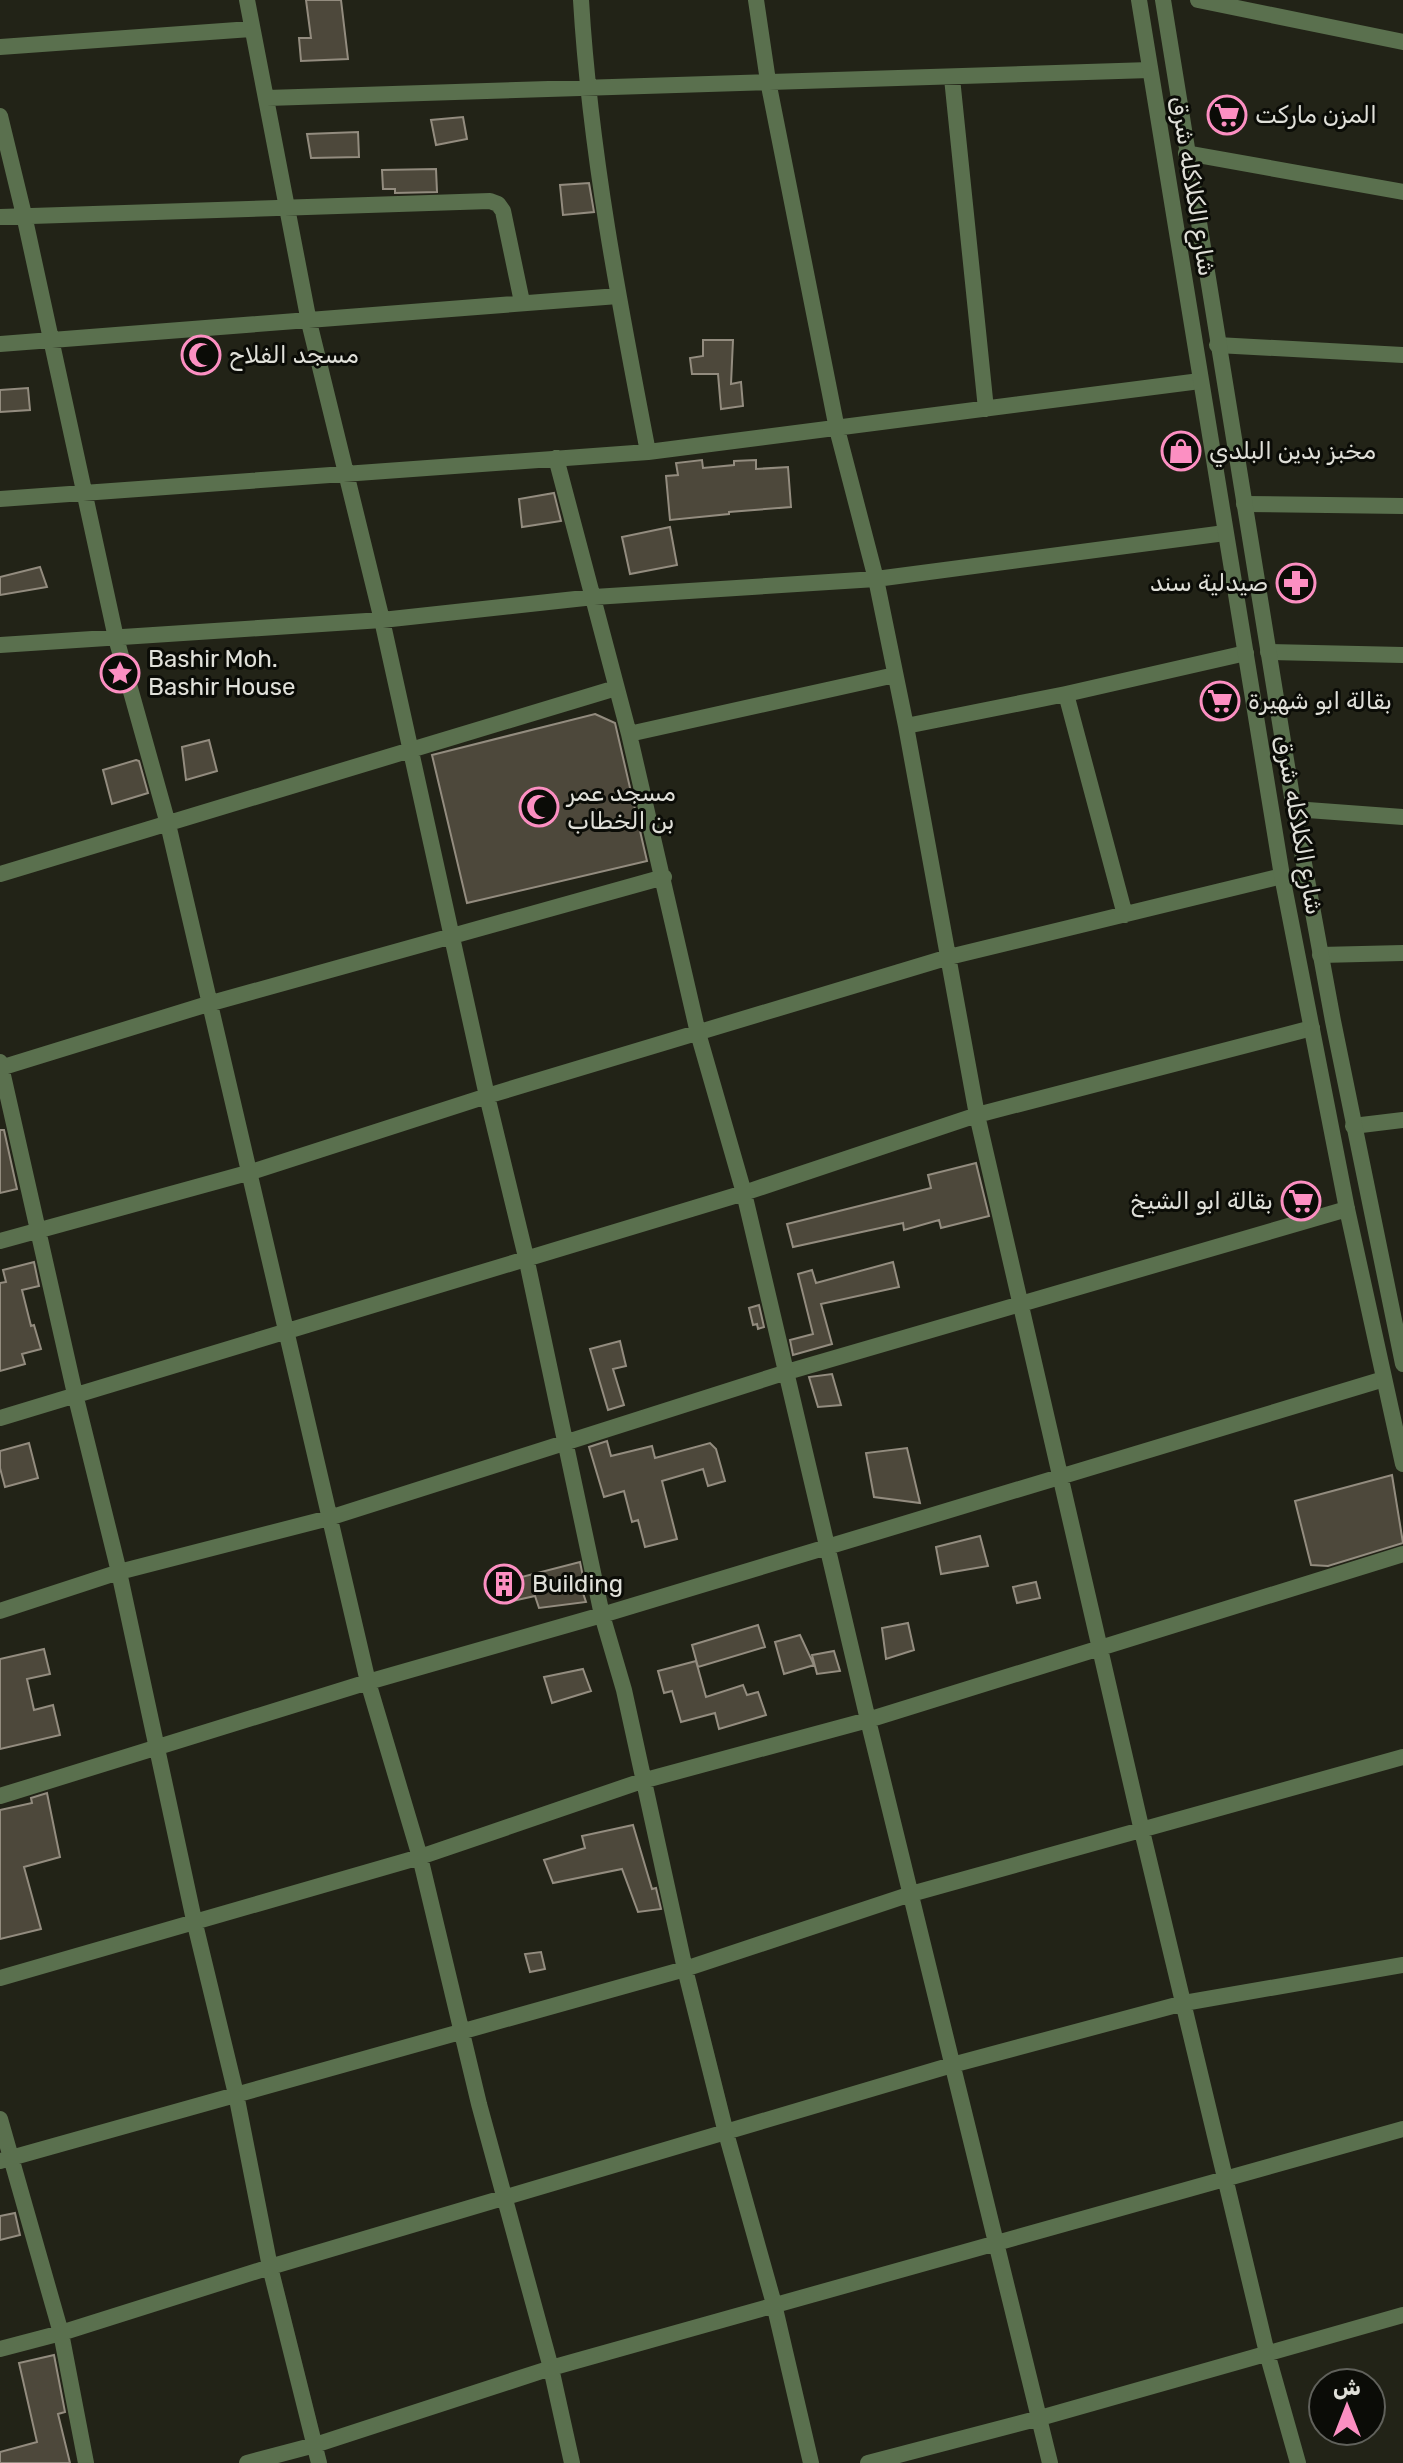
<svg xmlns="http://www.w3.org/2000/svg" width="1403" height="2463" font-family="Rubik,Cairo,sans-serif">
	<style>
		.building { fill: #4d483b; stroke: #938c7f; stroke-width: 2 }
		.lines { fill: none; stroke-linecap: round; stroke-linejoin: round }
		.minor { stroke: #5a704e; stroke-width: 16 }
		.tertiary { stroke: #5a704e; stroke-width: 16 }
		.labels { text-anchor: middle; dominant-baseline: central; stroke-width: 6; stroke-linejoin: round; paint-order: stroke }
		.poi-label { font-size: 24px; fill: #e0e0d9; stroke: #0b0c07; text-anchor: start }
		.street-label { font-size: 24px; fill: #e0e0d9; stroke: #0b0c07 }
	</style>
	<rect width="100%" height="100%" fill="#222317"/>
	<!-- building -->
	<path class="building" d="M306,0H341L348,59L301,61L299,38H311Z
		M463,117L467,139L436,145L431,120Z
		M358,132L359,157L311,158L307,134Z
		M436,169L437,192L395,193V189H383L382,170Z
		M589,183L594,212L563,215L560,185Z
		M703,340H733L731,384L741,382L743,406L721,409L718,374H692L690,358L703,356Z
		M28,388L30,410L0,412V390Z
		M702,460L703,468L734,465V461L756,460V469L788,467L791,507L729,512V514L670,520L666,476L678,475L676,463Z
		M554,493L561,521L522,527L519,499Z
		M670,527L677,565L630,574L622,537Z
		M40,567L47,587L0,595V577Z
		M595,714L615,723L647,861L467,903L432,755Z
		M209,740L217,771L186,780L182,747Z
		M136,760L139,761L148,793L112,804L103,770Z
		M0,1130H4L17,1189L0,1193Z
		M976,1163L989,1216L941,1228L939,1220L904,1230L903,1223L793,1247L787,1224L931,1188L928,1175Z
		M34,1262L39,1286L22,1290L31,1326L34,1325L41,1349L22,1354L25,1364L0,1371V1283L6,1282L3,1270Z
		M893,1262L899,1287L821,1304L832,1344L793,1355L790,1340L813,1334L798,1274L812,1270L816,1283Z
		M759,1305L764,1327L758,1329L757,1324L753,1325L749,1308Z
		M620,1341L626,1366L613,1369L624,1405L608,1410L590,1349Z
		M832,1374L841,1405L818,1407L809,1377Z
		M607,1441L611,1456L652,1446L655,1458L710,1443L716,1449L725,1481L708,1486L703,1469L662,1481L677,1539L645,1547L638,1520L632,1522L624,1491L604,1497L589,1447Z
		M29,1443L38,1478L5,1487L0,1468V1451Z
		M907,1448L920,1503L874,1497L866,1453Z
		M1392,1475L1403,1543L1328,1566L1311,1565L1295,1501Z
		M980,1536L988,1566L941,1574L936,1547Z
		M580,1562L583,1577L578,1578L586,1602L539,1608L535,1596L503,1603L498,1583Z
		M1036,1582L1040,1598L1017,1603L1013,1587Z
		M908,1623L914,1650L886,1659L882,1628Z
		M758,1625L765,1647L698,1667L692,1645Z
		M800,1635L814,1665L784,1674L775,1642Z
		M44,1649L50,1674L27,1679L34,1710L53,1705L60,1735L0,1749V1659Z
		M834,1651L840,1671L817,1674L812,1655Z
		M696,1661L706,1697L743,1685L747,1695L758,1692L766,1715L719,1729L715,1713L681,1722L672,1691L664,1693L658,1671Z
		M583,1669L591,1691L552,1703L544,1677Z
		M47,1793L60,1857L24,1867L41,1929L0,1939V1810L32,1803L31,1798Z
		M633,1825L652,1889L656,1888L661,1909L638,1912L622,1869L553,1883L544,1860L585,1848L582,1836Z
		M541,1952L545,1969L530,1972L525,1954Z
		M15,2213L20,2235L0,2240V2216Z
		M54,2355L65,2412L58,2414L70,2463H0V2452L37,2442L19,2363Z"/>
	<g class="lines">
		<!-- minor -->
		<path class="minor" d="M247,0L309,322L382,620L487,1096L526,1257L602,1615L624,1690L685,1969L726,2133L774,2304L811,2463
			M581,0C590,152 619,302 648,452
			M756,0L768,81L837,429L876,579L906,726L977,1115L1142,1831L1267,2353L1298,2463
			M1198,0L1403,42
			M0,47L251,29
			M952,78L986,409
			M267,98C561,87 856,81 1150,70
			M0,116L24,215L116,638L168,824L368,1682L420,1857L479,2104L551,2368L572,2463
			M1186,153L1403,192
			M0,217L490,201L498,204L503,211L522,302
			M0,344L618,296
			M1217,345L1403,355
			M556,458L629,734L698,1033L744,1193L868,1720L1050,2463
			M0,499L648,452L1200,381
			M1244,504L1403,506
			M0,645L382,620L594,597L876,579L1225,533
			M1268,652L1403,655
			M1066,694L1125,915
			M906,726L1066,694L1246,653
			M629,734L895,675
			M1294,809L1403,817
			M0,874L616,688
			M1320,955L1403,953
			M0,1062L75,1394L119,1572L194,1920L236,2094L270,2267L319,2463
			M0,1068L208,1004L664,877
			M1353,1126L1403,1120
			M0,1241L251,1172L487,1096L949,957L1282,876
			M0,1418L744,1193L977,1115L1312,1028
			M0,1611L119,1572L329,1518L787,1372L1347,1209
			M0,1796L368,1682L602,1615L1384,1379
			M0,1978L420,1857L642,1781L868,1720L1403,1554
			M0,2119L61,2333L86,2463
			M0,2161L685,1969L911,1894L1403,1757
			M0,2349L61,2333L270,2267L952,2065L1184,2003L1403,1965
			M247,2463L315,2445L551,2368L1403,2129
			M868,2463L1040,2418L1403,2315"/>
		<!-- tertiary -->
		<path class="tertiary" d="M1139,0L1282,876L1347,1209L1403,1464
			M1163,0L1294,809L1333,1021L1403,1364"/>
	</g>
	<!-- icons -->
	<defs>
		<g id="supermarket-ring" transform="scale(2)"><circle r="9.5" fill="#0b0c07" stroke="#fc8fc2" stroke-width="1.5"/><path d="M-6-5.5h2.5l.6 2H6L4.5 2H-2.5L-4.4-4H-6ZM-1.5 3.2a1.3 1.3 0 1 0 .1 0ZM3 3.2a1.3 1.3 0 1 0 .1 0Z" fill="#fc8fc2"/></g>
		<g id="mosque-ring" transform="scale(2)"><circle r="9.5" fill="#0b0c07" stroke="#fc8fc2" stroke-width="1.5"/><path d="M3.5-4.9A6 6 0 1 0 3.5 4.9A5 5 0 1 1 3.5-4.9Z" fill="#fc8fc2"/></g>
		<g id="shop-ring" transform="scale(2)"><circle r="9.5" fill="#0b0c07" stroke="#fc8fc2" stroke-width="1.5"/><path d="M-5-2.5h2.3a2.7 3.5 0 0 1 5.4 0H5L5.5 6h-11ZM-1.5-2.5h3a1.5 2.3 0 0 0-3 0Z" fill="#fc8fc2"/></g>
		<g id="pharmacy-ring" transform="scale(2)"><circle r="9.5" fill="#0b0c07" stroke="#fc8fc2" stroke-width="1.5"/><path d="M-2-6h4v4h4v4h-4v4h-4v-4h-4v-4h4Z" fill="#fc8fc2"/></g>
		<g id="sight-ring" transform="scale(2)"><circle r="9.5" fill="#0b0c07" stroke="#fc8fc2" stroke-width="1.5"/><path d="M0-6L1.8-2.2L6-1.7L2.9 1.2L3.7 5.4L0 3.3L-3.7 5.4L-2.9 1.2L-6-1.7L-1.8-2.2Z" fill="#fc8fc2"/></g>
		<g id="building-ring" transform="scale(2)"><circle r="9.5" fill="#0b0c07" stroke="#fc8fc2" stroke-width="1.5"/><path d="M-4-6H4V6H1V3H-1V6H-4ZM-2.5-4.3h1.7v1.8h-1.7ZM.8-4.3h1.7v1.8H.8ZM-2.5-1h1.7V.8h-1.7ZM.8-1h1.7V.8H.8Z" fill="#fc8fc2"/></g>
	</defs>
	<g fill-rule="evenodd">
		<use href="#supermarket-ring" x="1227" y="115"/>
		<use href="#mosque-ring" x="201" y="355"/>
		<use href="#shop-ring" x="1181" y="451"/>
		<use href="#pharmacy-ring" x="1296" y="583"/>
		<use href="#sight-ring" x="120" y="673"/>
		<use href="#supermarket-ring" x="1220" y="701"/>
		<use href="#mosque-ring" x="539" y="807"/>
		<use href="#supermarket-ring" x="1301" y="1201"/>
		<use href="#building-ring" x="504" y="1584"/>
	</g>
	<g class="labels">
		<!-- poi labels -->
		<g class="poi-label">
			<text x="1255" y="115">المزن ماركت</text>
			<text x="229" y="355">مسجد الفلاح</text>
			<text x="1209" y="451">مخبز بدين البلدي</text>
			<text x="1268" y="583" text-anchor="end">صيدلية سند</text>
			<text x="148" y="659">Bashir Moh.<tspan x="148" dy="28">Bashir House</tspan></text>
			<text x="1248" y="701">بقالة ابو شهيرة</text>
			<text x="567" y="793">مسجد عمر<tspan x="567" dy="28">بن الخطاب</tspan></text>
			<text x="1273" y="1201" text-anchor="end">بقالة ابو الشيخ</text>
			<text x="532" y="1584">Building</text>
		</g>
		<!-- street labels -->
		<g class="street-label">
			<text transform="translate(1193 186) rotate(81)">شارع الكلاكله شرق</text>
			<text transform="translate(1299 825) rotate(80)">شارع الكلاكله شرق</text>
		</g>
	</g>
	<!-- north arrow -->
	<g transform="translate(1347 2407)"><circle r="38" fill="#0b0c07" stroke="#60615b" stroke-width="2"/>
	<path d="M0-6L14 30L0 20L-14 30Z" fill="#fc8fc2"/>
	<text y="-12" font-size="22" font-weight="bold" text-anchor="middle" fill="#e0e0d9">ش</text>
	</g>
</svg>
